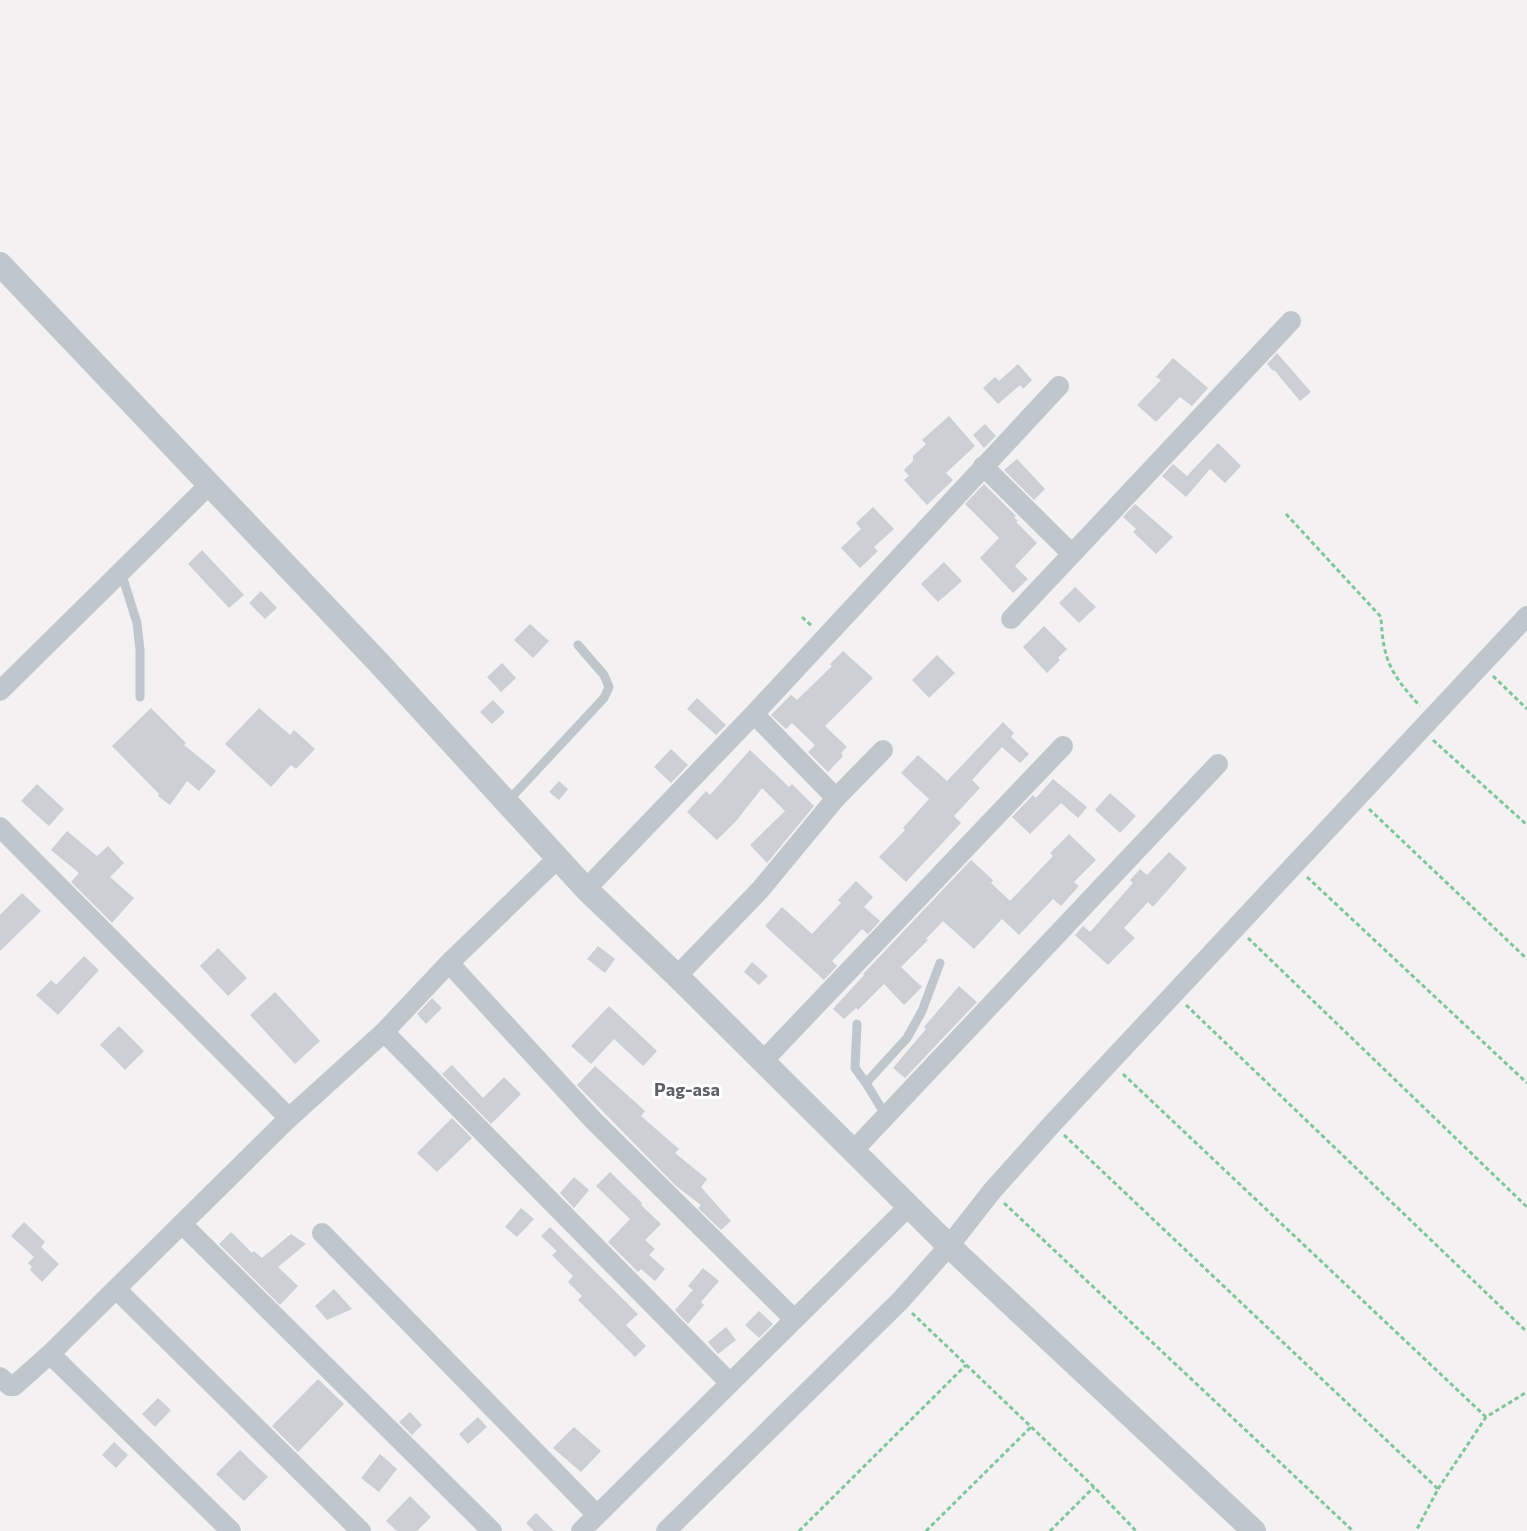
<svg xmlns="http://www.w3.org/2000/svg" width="1527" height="1531" font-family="Commissioner,sans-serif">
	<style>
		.building { fill: #cccfd3 }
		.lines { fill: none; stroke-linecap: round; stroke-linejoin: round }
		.path { stroke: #82c49b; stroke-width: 3; stroke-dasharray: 4.5 3; stroke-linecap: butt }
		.service { stroke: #bfc7cc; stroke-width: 9 }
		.minor { stroke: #bfc7cc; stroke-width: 20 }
		.tertiary { stroke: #bfc7cc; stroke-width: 24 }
		.labels { text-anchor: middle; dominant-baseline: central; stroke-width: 6; stroke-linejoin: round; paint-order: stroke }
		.quarter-label { font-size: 18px; font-weight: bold; fill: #5e6265; stroke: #fff }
	</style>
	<rect width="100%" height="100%" fill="#f3f1f1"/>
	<!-- building -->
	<path class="building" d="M1277,353L1311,392L1300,401L1274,370L1273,371L1267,364Z
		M1173,358L1208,388L1192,406L1180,397L1156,422L1137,405L1161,380L1156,377Z
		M1018,364L1032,380L1023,389L1020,385L998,404L983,388L995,377L999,381Z
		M949,416L975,446L946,473L953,480L927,505L904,480L909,476L904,470L913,461V456L926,444L922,440Z
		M985,424L996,436L984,448L973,435Z
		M1218,443L1241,466L1225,483L1210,469L1186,497L1162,476L1173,464L1187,476Z
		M1017,459L1045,489L1034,500L1004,470Z
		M984,484L1016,516L1014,517L1018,521L1016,522L1037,543L1015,566L1028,579L1013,593L980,558L999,538L965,504Z
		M1135,504L1173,537L1156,554L1133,532L1136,529L1123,517Z
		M873,507L894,529L874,547L878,551L860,568L841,548L861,529L856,523Z
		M202,550L244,595L229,608L188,564Z
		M944,562L962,581L938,602L921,584Z
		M1075,587L1096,607L1079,623L1059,603Z
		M261,591L277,608L265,619L249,603Z
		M530,624L549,641L533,658L514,640Z
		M1044,626L1067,649L1058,658L1060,660L1047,673L1023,647Z
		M843,651L873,678L825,726L847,747L841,753L843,756L828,772L808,752L815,745L792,723L786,729L771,715L791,695L797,700L832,666L830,664Z
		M937,655L955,673L929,698L912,680Z
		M502,663L516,678L501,692L487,677Z
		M697,698L726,725L716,735L687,709Z
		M493,700L505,712L492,724L480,712Z
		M151,708L186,743L184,745L216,771L199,791L187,781L170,805L158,796L159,794L112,746Z
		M259,708L290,735L294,730L315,749L296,769L291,765L271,787L225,744Z
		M1003,722L1014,733L1011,737L1029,754L1020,763L1002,747L972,780L980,788L954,816L961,823L906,882L879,857L905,830L903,828L929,799L901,773L918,755L947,781Z
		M671,749L688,765L671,783L654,767Z
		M750,750L789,787L792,784L814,806L767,863L750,845L785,811L762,788L737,820L717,840L687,812L706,791L710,795Z
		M1053,779L1087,807L1078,818L1061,803L1030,834L1012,817L1033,795L1036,798Z
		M559,781L568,789L559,800L549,792Z
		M37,784L64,809L49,826L21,801Z
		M1110,793L1136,816L1120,833L1095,810Z
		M67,831L97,856L108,846L124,863L110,877L134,898L112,923L71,882L79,873L51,850Z
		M1069,834L1096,860L1074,882L1079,886L1061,906L1053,899L1019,935L1002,919L974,949L943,921L926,939L928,940L901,967L922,987L904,1005L884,984L858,1010L856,1008L844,1019L833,1009L864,975L863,974L971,860L993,880L991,883L1010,901L1053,856L1050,853Z
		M1169,852L1187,868L1153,907L1148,902L1124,928L1135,938L1108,965L1075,935L1083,926L1090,932L1133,883L1130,880L1140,869L1147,875Z
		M856,881L873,897L864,907L880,921L868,934L862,929L832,961L837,966L824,980L765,926L782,907L812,934L841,903L838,900Z
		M22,893L41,911L0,951V915Z
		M598,946L615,959L605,973L587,959Z
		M218,948L247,978L228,996L200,966Z
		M84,956L99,970L58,1015L36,995L51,980L56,985Z
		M752,962L768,976L759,985L744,972Z
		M959,986L977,1002L905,1078L893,1068L926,1029L924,1027Z
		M275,992L320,1041L295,1064L250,1015Z
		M432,998L442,1008L426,1024L417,1014Z
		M609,1006L657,1051L643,1066L614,1039L591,1064L571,1046Z
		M119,1026L144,1051L125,1070L100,1045Z
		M452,1065L483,1098L504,1077L521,1094L491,1124L442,1074Z
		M595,1066L645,1111L641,1116L679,1149L675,1153L707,1179L701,1187L731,1221L721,1230L698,1208L701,1205L676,1186L577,1085Z
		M452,1118L472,1138L437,1172L417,1153Z
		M610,1172L642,1203L641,1205L661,1224L645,1240L655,1249L649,1255L665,1269L655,1281L641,1269L638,1272L608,1242L630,1219L596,1186Z
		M574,1177L589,1190L574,1208L560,1193Z
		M521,1208L534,1219L517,1237L505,1227Z
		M24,1222L45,1242L41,1247L59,1264L42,1282L30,1270L32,1267L28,1263L34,1257L11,1236Z
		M550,1227L638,1314L626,1325L646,1346L635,1357L578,1300L582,1296L568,1282L573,1276L552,1255L557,1251L541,1236Z
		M231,1232L252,1253L254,1251L262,1258L291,1234L306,1244L278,1267L298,1286L280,1305L219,1244Z
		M703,1268L719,1281L701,1302L704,1305L688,1324L675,1310L693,1290L688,1286Z
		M334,1289L352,1309L327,1320L315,1306Z
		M759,1311L773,1324L759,1338L745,1325Z
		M726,1327L736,1340L718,1354L708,1342Z
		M318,1379L344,1404L298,1452L272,1426Z
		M158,1398L171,1410L155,1427L142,1414Z
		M410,1412L422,1425L412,1435L399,1422Z
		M478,1417L487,1427L468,1444L459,1434Z
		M574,1427L601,1451L581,1472L553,1448Z
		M114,1442L128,1455L116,1468L102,1455Z
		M240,1450L268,1477L244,1501L216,1474Z
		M380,1454L397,1469L379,1492L361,1478Z
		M410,1496L431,1517L417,1531H397L386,1521Z
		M536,1513L554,1531H534L526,1523Z"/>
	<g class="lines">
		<!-- path -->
		<path class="path" d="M1286,514L1381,617C1383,661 1391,674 1420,706
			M802,617L812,626
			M1493,676L1527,709
			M1433,740L1527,825
			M1369,809L1527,959
			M1307,877L1527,1083
			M1248,938L1527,1207
			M1186,1005L1527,1332
			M1123,1074L1486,1417
			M1064,1135L1438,1489L1416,1531
			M1004,1203L1353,1531
			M912,1313L1094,1487L1136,1531
			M1438,1489L1486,1417L1527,1392
			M799,1531L966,1365
			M926,1531L1031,1427
			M1050,1531L1094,1487"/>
		<!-- service -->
		<path class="service" d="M121,572L137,623L140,650V697
			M508,801L604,698L609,687L604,675L578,645
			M857,1024L855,1068L866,1083
			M886,1116L866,1083L907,1038L922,1011L940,963"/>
		<!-- minor -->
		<path class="minor" d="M983,466L1071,553
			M1011,619L1291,321
			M0,691L210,484
			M754,714L836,798
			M0,827L289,1118
			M586,889L754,714L1059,386
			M449,963L593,1120L794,1319
			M677,976L760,890L836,798L883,750
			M384,1032L729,1382
			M763,1061L1063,746
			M853,1151L1218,764
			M182,1224L492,1531
			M322,1233L597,1515
			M116,1289L361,1531
			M50,1354L231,1531
			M0,1377L10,1386H14L50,1354L289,1118L384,1032L449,963L557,859
			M581,1531L909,1206
			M666,1531L900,1301L949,1246L992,1191L1053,1123L1527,616"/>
		<!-- tertiary -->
		<path class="tertiary" d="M0,264L379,663L586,889L677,976L949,1246L1254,1531"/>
	</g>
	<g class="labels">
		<!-- quarter labels -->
		<g class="quarter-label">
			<text x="687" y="1089">Pag-asa</text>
		</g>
	</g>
</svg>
